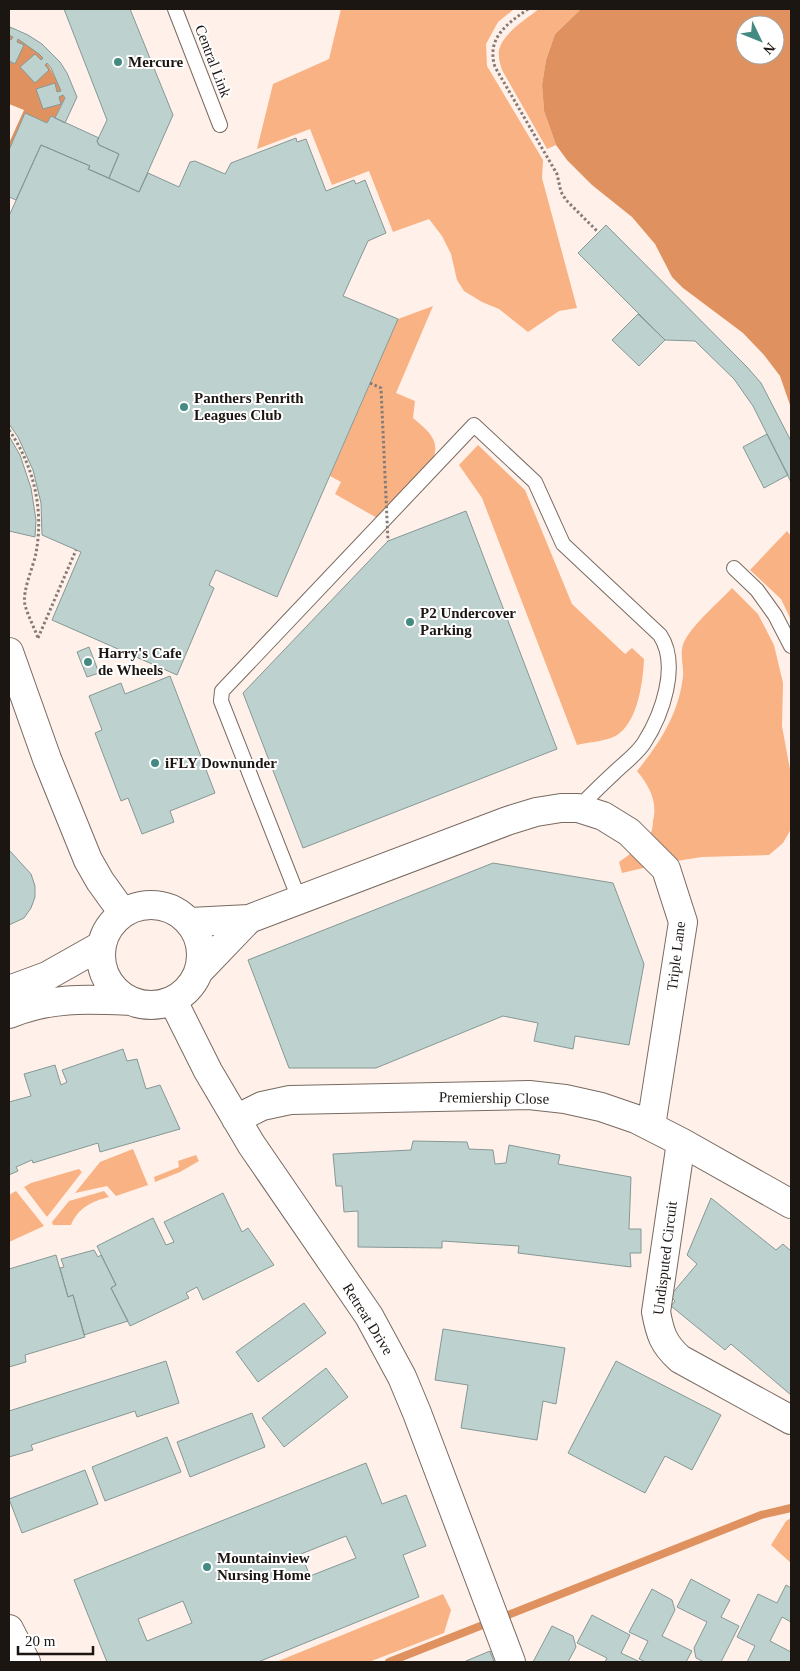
<svg xmlns="http://www.w3.org/2000/svg" width="800" height="1671" font-family="'Times New Roman',serif">
	<style>
		.green { fill: #f9b284 }
		.water { fill: #df9260; fill-rule: evenodd }
		.pier { fill: #fff1e9 }
		.lines { fill: none; stroke-linecap: round; stroke-linejoin: round }
		.stream { stroke: #df9260; stroke-width: 8 }
		.building { fill: #bdd1ce; stroke: #859896; fill-rule: evenodd }
		.service-casing { stroke: #786a61; stroke-width: 16 }
		.minor-casing { stroke: #786a61; stroke-width: 30 }
		.primary-casing { stroke: #786a61; stroke-width: 30 }
		.path { stroke: #867c77; stroke-width: 3; stroke-dasharray: 2.5 2.5; stroke-linecap: butt }
		.service { stroke: #fff; stroke-width: 14 }
		.minor { stroke: #fff; stroke-width: 28 }
		.primary { stroke: #fff; stroke-width: 28 }
		.path-bridge { stroke: #867c77; stroke-width: 3; stroke-dasharray: 2.5 2.5; stroke-linecap: butt }
		.poi-dot { fill: #438a82; stroke: #fff; stroke-width: 2 }
		.labels { text-anchor: middle; dominant-baseline: central; stroke-width: 4; stroke-linejoin: round; paint-order: stroke }
		.street-label { font-size: 15px; fill: #1c1613; stroke: #fff }
		.poi-label { font-size: 15px; font-weight: bold; fill: #1c1613; stroke: #fff; text-anchor: start }
	</style>
	<rect width="100%" height="100%" fill="#fff1e9"/>
	<!-- green -->
	<path class="green" d="M341,9H514L498,22L486,44L487,66L543,160L542,178L577,308L559,311L528,332L499,309L482,302L464,291L457,280L451,254L442,236L429,219L393,232L369,171L332,185L310,129L257,149L273,84L329,59Z
		M539,9H581L555,34L546,60L542,85L544,111L556,145L547,149L502,70C500,64 498,57 499,50C503,33 526,19 539,9Z
		M433,306L396,393L415,401L413,418C428,431 443,441 431,463L377,518L335,494L341,482L330,476L398,319Z
		M478,445L525,490L572,604L625,654L632,648L644,659C643,683 637,729 611,738C600,742 588,742 577,745L482,498L459,465Z
		M787,531L791,536V620L781,599L750,570Z
		M732,588L758,614L774,645L783,683L782,726L791,775V829L783,843L769,855L702,857L664,863L622,873L619,862C630,854 644,845 651,833C652,830 653,825 653,821C658,801 649,786 637,771C660,743 679,713 683,676C684,666 679,652 684,642C692,625 718,603 732,588Z
		M133,1149L148,1185L116,1196L107,1186L75,1193L100,1162Z
		M196,1155L199,1161L180,1172L155,1182L154,1177L179,1167L178,1161Z
		M79,1169L82,1172L47,1217L24,1187L31,1183Z
		M16,1191L44,1226L9,1242V1195Z
		M104,1191L109,1197C92,1201 78,1208 71,1225H53L52,1222L69,1201Z
		M791,1518V1563L771,1545L786,1521Z
		M443,1594L451,1610L444,1633L369,1662H276Z"/>
	<!-- water -->
	<path class="water" d="M581,9H791V408L780,376L764,355L743,333L683,288L672,277L655,244L632,217L592,185L567,160L556,145L544,111L542,85L546,60L555,34ZM745,25H775V55H745Z
		M9,35C45,51 49,65 65,98L55,118L51,116L47,123L25,113L9,150Z"/>
	<!-- pier -->
	<path class="pier" d="M9,104L24,110L9,143Z"/>
	<g class="lines">
		<!-- stream -->
		<path class="stream" d="M389,1662L761,1515L791,1508"/>
	</g>
	<!-- building -->
	<path class="building" d="M64,9H130L173,115L139,192L109,178L119,154L99,145L97,141L107,120Z
		M10,27L28,35L42,44L60,62L67,73L77,97L65,123L55,118L65,98L63,95L59,97L61,104L43,109L36,89L55,83L57,92L61,91L51,68L47,63L45,65L49,70L35,83L20,67L35,54L41,60L43,58L39,54L18,39L17,42L24,45L15,64L9,61V39L11,40L13,37L9,35Z
		M25,113L47,123L51,116L99,138L97,141L99,145L119,154L109,178L88,169L90,166L41,145L16,200L9,197V150Z
		M296,138L297,142L306,139L326,191L354,180L356,184L365,180L386,233L368,241L343,296L398,319L277,597L216,570L209,585L214,588L177,675L52,620L81,552L42,535L41,503L33,470L18,437L9,424V216L41,145L90,166L88,169L139,192L148,173L179,187L190,162L195,161L225,174L231,163Z
		M606,225L747,367L761,383L791,441V482L753,406L734,379L695,341L665,340L578,253Z
		M638,314L665,340L639,366L612,340Z
		M767,434L788,475L764,488L743,447Z
		M9,436L20,455L31,488L36,520L35,537L9,531Z
		M466,511L557,749L303,848L243,693L388,541Z
		M89,647L99,673L87,677L77,652Z
		M170,676L215,793L170,811L174,822L142,834L128,798L121,801L95,733L102,730L89,696L121,683L125,694Z
		M9,850L31,874L35,886V897L31,908L24,918L9,925Z
		M493,863L613,883L644,964L629,1045L575,1036L573,1049L534,1041L538,1023L503,1016L376,1068H289L248,960Z
		M123,1049L127,1061L137,1059L146,1089L160,1085L180,1129L100,1152L98,1143L33,1163L32,1160L16,1167L18,1171L9,1175V1102L31,1096L24,1074L55,1065L61,1085L67,1082L62,1070Z
		M413,1141L467,1142L469,1149L493,1150L495,1164L506,1163L509,1145L560,1155L558,1164L631,1177L629,1229H641V1253H630L631,1267L518,1253L519,1246L442,1241V1248L358,1247V1211L344,1212L342,1186H336L333,1154L411,1150Z
		M223,1193L242,1232L248,1228L274,1265L203,1300L197,1287L186,1293L189,1298L130,1326L111,1288L116,1285L97,1246L153,1218L166,1245L174,1242L164,1222Z
		M711,1198L776,1250L783,1244L791,1251V1395L731,1344L725,1350L671,1306L675,1301L670,1296L697,1264L687,1255Z
		M94,1250L98,1257L101,1255L116,1285L111,1288L128,1321L84,1335L73,1295L68,1297L60,1268L64,1267L61,1259Z
		M56,1255L68,1297L73,1295L85,1337L25,1355L26,1362L9,1367V1269Z
		M304,1303L326,1333L258,1382L236,1352Z
		M443,1329L565,1348L556,1404L543,1401L537,1440L461,1428L468,1385L435,1380Z
		M166,1361L179,1403L137,1417L135,1411L31,1445L33,1450L9,1457V1411Z
		M616,1361L721,1415L692,1470L665,1456L645,1493L568,1453Z
		M326,1368L348,1397L284,1447L262,1418Z
		M252,1413L265,1447L190,1477L177,1442Z
		M167,1437L181,1472L105,1501L92,1467Z
		M366,1463L382,1504L406,1495L426,1546L403,1555L419,1597L258,1662H107L74,1580ZM346,1536L356,1558L310,1576L301,1554ZM183,1601L192,1623L147,1641L138,1619Z
		M85,1470L98,1504L22,1533L9,1499Z
		M691,1579L730,1600L721,1617L739,1626L721,1662H704L696,1658L694,1648L707,1622L677,1607Z
		M786,1585L791,1588V1622L782,1617L770,1641L791,1652V1662H747L755,1646L737,1637L758,1594L777,1603Z
		M652,1589L672,1600L675,1610L662,1636L692,1651L686,1662H646L639,1659L648,1641L629,1632Z
		M592,1615L630,1635L621,1653L640,1662H605L607,1658L577,1643Z
		M552,1626L573,1636L576,1647L568,1662H533Z
		M490,1651L494,1662H466V1661Z"/>
	<g class="lines">
		<!-- service casing -->
		<g class="service-casing">
			<path id="service" d="M175,9L220,125
				M734,568L757,590L775,615L791,646
				M299,899L221,701L222,691L474,425L535,482L563,544L660,635C680,665 662,715 644,743C636,755 624,763 614,773C602,784 590,796 578,808"/>
		</g>
		<!-- minor casing -->
		<g class="minor-casing">
			<path id="minor" d="M9,652L47,759L88,860L100,881L123,913
				M101 955a50 50 0 1 1 100 0a50 50 0 1 1-100 0Z
				M190,922L249,919L507,821L536,812L561,808H578L603,816L629,832L666,869L683,922L651,1126
				M200,970L249,919
				M9,990L47,976L102,945
				M173,1001L208,1071L251,1144L369,1316L402,1377L417,1413L511,1662
				M9,1014C51,997 86,999 130,1001
				M236,1119L262,1106L290,1100L529,1095L565,1099L601,1107L636,1119L681,1142L791,1204
				M681,1142L656,1312C660,1333 663,1344 680,1359L791,1420"/>
		</g>
		<!-- primary casing -->
		<g class="primary-casing">
			<path id="primary" d="M9,1629L26,1662"/>
		</g>
		<!-- path -->
		<path class="path" d="M528,9C507,24 486,38 495,67L557,174L561,192L566,200L598,232
			M9,430C34,466 44,510 36,553C33,568 22,591 25,605C28,616 34,627 38,638
			M38,638L76,550"/>
		<!-- service -->
		<use href="#service" class="service"/>
		<!-- minor -->
		<use href="#minor" class="minor"/>
		<!-- primary -->
		<use href="#primary" class="primary"/>
		<!-- path-bridge -->
		<path class="path-bridge" d="M370,383L381,388L388,541"/>
	</g>
	<!-- markers -->
	<g class="poi-dot">
		<circle cx="118" cy="62" r="5"/>
		<circle cx="184" cy="407" r="5"/>
		<circle cx="410" cy="622" r="5"/>
		<circle cx="88" cy="662" r="5"/>
		<circle cx="155" cy="763" r="5"/>
		<circle cx="207" cy="1567" r="5"/>
	</g>
	<g class="labels">
		<!-- street labels -->
		<g class="street-label">
			<text transform="translate(213 61) rotate(69)">Central Link</text>
			<text transform="translate(676 956) rotate(-83)">Triple Lane</text>
			<text transform="translate(494 1098) rotate(1)">Premiership Close</text>
			<text transform="translate(665 1258) rotate(-83)">Undisputed Circuit</text>
			<text transform="translate(368 1319) rotate(58)">Retreat Drive</text>
		</g>
		<!-- poi labels -->
		<g class="poi-label">
			<text x="128" y="62">Mercure</text>
			<text x="194" y="398">Panthers Penrith<tspan x="194" dy="17">Leagues Club</tspan></text>
			<text x="420" y="613">P2 Undercover<tspan x="420" dy="17">Parking</tspan></text>
			<text x="98" y="653">Harry's Cafe<tspan x="98" dy="17">de Wheels</tspan></text>
			<text x="165" y="763">iFLY Downunder</text>
			<text x="217" y="1558">Mountainview<tspan x="217" dy="17">Nursing Home</tspan></text>
		</g>
	</g>
	<!-- border -->
	<rect width="800" height="1671" fill="none" stroke="#1c1613" stroke-width="20"/>
	<!-- north arrow -->
	<g transform="translate(760 40) rotate(133)"><circle r="24" fill="#ffffff" stroke="#a4a2a1"/>
	<path d="M0-4L9 19L0 12L-9 19Z" fill="#438a82"/>
	<text y="-8" font-size="14" font-weight="bold" text-anchor="middle" fill="#1c1613">N</text>
	</g>
	<!-- scale -->
	<path d="M18 1646v8h75v-8" fill="none" stroke="#1c1613" stroke-width="2.5"/>
	<text x="25" y="1646" font-size="15" fill="#1c1613" stroke="#ffffff" stroke-width="4" paint-order="stroke">20 m</text>
</svg>
